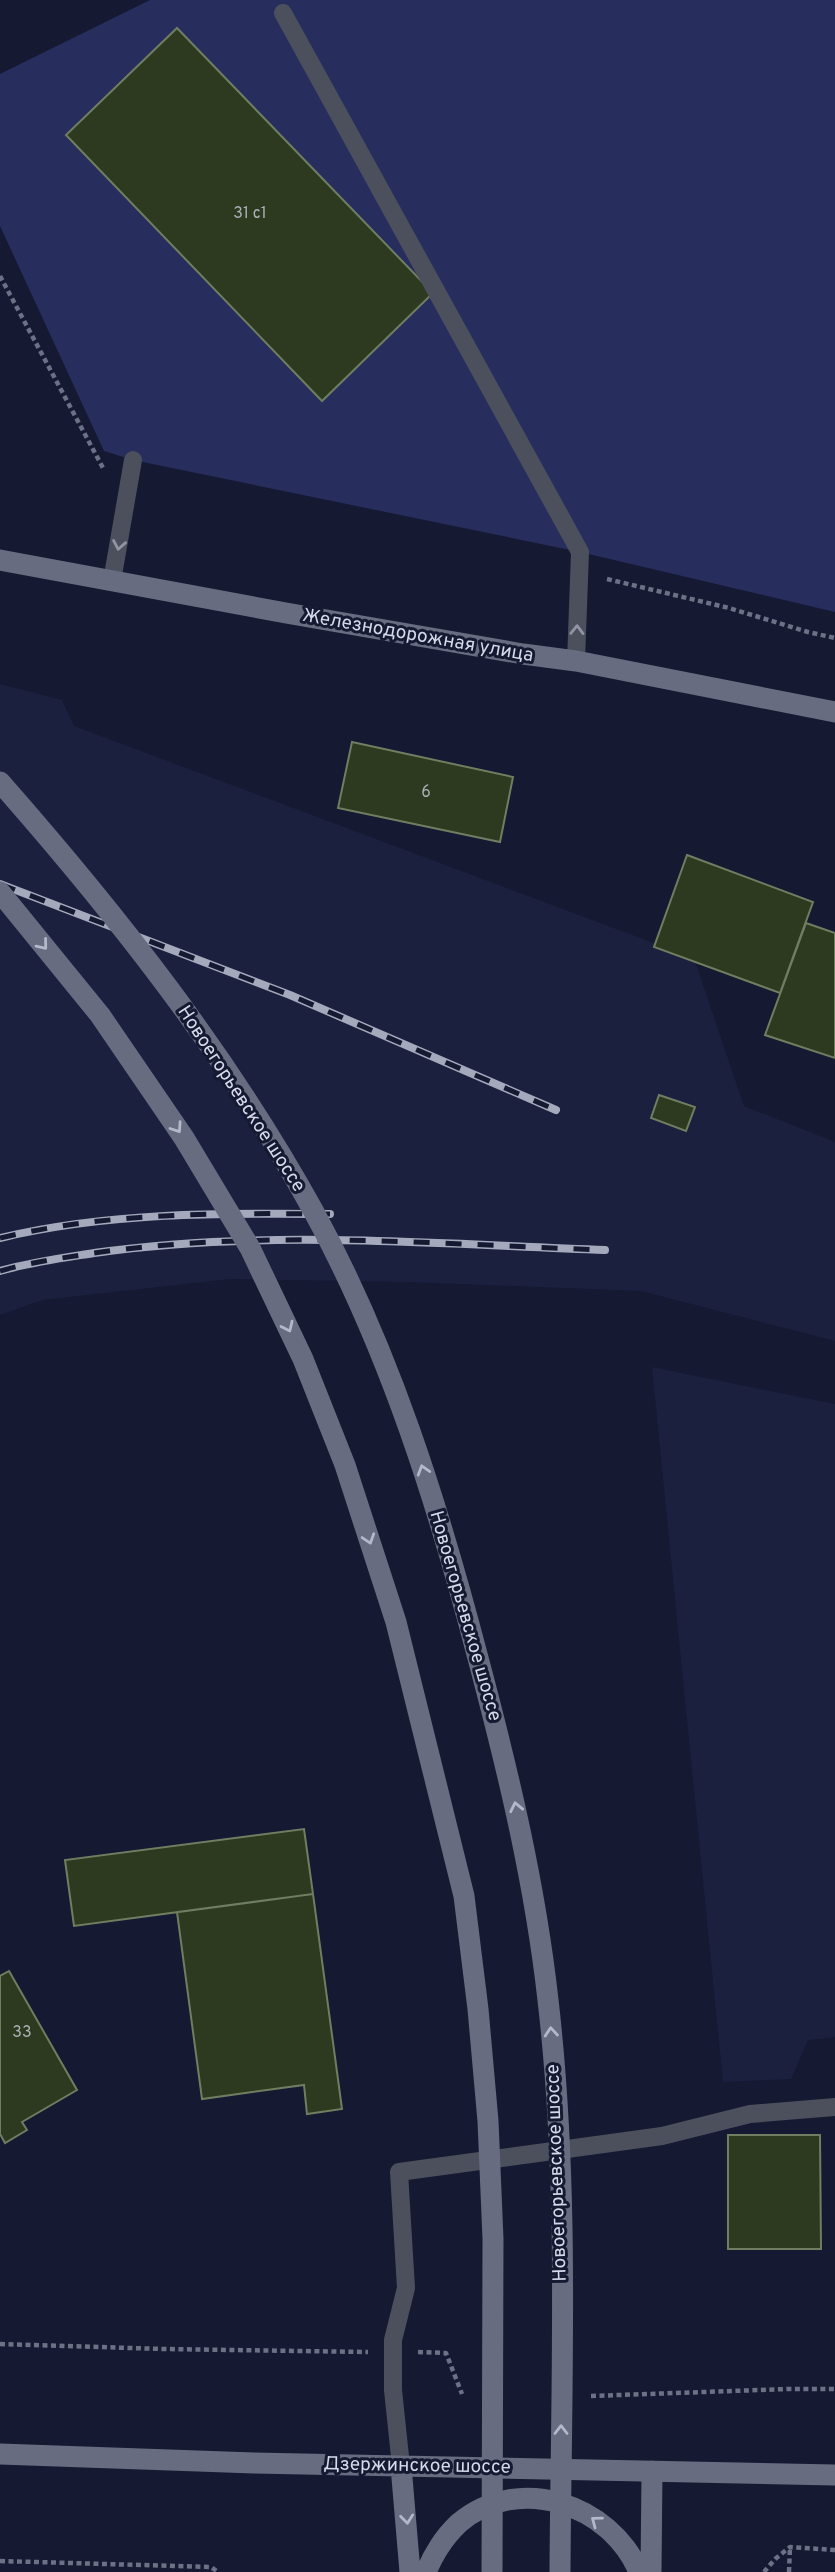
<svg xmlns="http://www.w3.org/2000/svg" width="835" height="2572" font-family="Overpass,sans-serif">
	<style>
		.built { fill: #1a203e }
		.green { fill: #272e5e }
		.building { fill: #2d3a20; stroke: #6f7e61; stroke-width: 2 }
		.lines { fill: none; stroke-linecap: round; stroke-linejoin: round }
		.path { stroke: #6d7186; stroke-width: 4.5; stroke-dasharray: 5 3.5; stroke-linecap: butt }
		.lane { stroke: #4c4f5c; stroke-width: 18 }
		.secondary { stroke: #676c81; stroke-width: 21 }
		.rail-casing { stroke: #a5a9bc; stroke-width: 8 }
		.rail { stroke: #151931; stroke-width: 5; stroke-dasharray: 16; stroke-linecap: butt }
		.secondary-bridge { stroke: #676c81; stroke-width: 21 }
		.oneway { stroke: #9094a3 }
		.oneway2 { stroke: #b4b8ca }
		.labels { text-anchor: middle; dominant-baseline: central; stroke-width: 6; stroke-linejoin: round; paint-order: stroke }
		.number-label { font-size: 16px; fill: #abb1b8 }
		.street-label { font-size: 19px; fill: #d5d9ea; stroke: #151931 }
	</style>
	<rect width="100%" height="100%" fill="#151931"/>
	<!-- built -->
	<path class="built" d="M0,684L62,700L74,726L694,958L744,1106L835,1142V1341L641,1291L409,1282L230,1279L42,1300L0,1315Z
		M652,1367L835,1404V2037L808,2040L791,2079L723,2082Z"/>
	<!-- green -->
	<path class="green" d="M150,0H835V612L580,552L133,460L104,451L0,226V74Z"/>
	<!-- building -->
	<path class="building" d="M177,28L433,293L322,401L66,135Z
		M352,742L513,777L500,842L338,808Z
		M687,855L813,902L780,993L654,947Z
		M806,923L835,933V1058L765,1035Z
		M659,1095L695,1107L686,1131L651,1118Z
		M304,1829L313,1894L74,1926L65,1860Z
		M313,1894L342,2109L307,2114L304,2085L202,2099L177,1912Z
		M9,1971L77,2090L22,2122L27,2130L5,2143L0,2134V1976Z
		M728,2135H820L821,2249H728Z"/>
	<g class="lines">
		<!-- path -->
		<path class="path" d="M0,276L103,468
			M607,579L729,608L808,632L835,638
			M0,2344L164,2349L368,2352
			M418,2352L446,2353L462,2394
			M591,2396L788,2389H835
			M0,2561L211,2567L218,2572
			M764,2572L775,2559L790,2547L835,2550
			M789,2572L790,2547"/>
		<!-- lane -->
		<path class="lane" d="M283,13L580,552L576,661
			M112,581L133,460
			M401,2466L393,2390V2340L406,2288L399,2172L662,2136L750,2114L835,2107"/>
		<!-- secondary -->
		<path class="secondary" d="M0,560L286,613L523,654L576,661L835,712
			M0,2454L254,2463L835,2475
			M401,2466L410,2572
			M426,2572C434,2553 444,2537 459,2523C518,2473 611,2504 639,2572
			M651,2572L652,2471"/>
		<!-- rail casing -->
		<g class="rail-casing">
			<path id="rail" d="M0,884L290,995L556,1110
				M0,1238C109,1212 219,1213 330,1214
				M0,1271C31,1262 62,1258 94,1253C263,1229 435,1244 605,1250"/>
		</g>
		<!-- rail -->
		<use href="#rail" class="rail"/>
		<!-- secondary-bridge -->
		<path class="secondary-bridge" d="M0,782C117,915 228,1056 314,1212C390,1351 438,1505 478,1658C508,1771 535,1883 548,2000C570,2189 561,2382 560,2572
			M0,892L100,1015L184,1138L250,1248L303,1359L345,1465L396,1622L464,1896L478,2009L488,2121L493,2239L492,2572"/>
	</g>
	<!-- one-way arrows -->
	<defs><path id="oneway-chevron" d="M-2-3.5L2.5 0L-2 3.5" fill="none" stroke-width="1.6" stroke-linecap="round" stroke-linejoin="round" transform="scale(1.75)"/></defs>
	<g class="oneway">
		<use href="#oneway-chevron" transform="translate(119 545) rotate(100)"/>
		<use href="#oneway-chevron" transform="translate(577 630) rotate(-89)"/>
	</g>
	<g class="oneway2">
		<use href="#oneway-chevron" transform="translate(43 945) rotate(51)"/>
		<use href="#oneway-chevron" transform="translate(177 1128) rotate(56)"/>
		<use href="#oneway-chevron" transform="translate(288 1327) rotate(65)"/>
		<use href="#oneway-chevron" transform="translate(423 1470) rotate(-107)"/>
		<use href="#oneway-chevron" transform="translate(369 1539) rotate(72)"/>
		<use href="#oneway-chevron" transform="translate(516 1807) rotate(-102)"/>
		<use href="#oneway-chevron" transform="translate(551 2032) rotate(-95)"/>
		<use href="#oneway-chevron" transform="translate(561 2430) rotate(-90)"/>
		<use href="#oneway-chevron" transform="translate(407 2519) rotate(84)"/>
		<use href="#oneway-chevron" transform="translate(596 2521) rotate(-143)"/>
	</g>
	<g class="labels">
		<!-- number labels -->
		<g class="number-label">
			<text x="250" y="214">31 с1</text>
			<text x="426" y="793">6</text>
			<text x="22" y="2033">33</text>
		</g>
		<!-- street labels -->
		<g class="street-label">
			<text transform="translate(418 636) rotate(10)">Железнодорожная улица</text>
			<text transform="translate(241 1099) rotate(57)">Новоегорьевское шоссе</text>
			<text transform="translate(465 1616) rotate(74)">Новоегорьевское шоссе</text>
			<text transform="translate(557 2173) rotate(-92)">Новоегорьевское шоссе</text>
			<text transform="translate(417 2466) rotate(1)">Дзержинское шоссе</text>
		</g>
	</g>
</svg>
